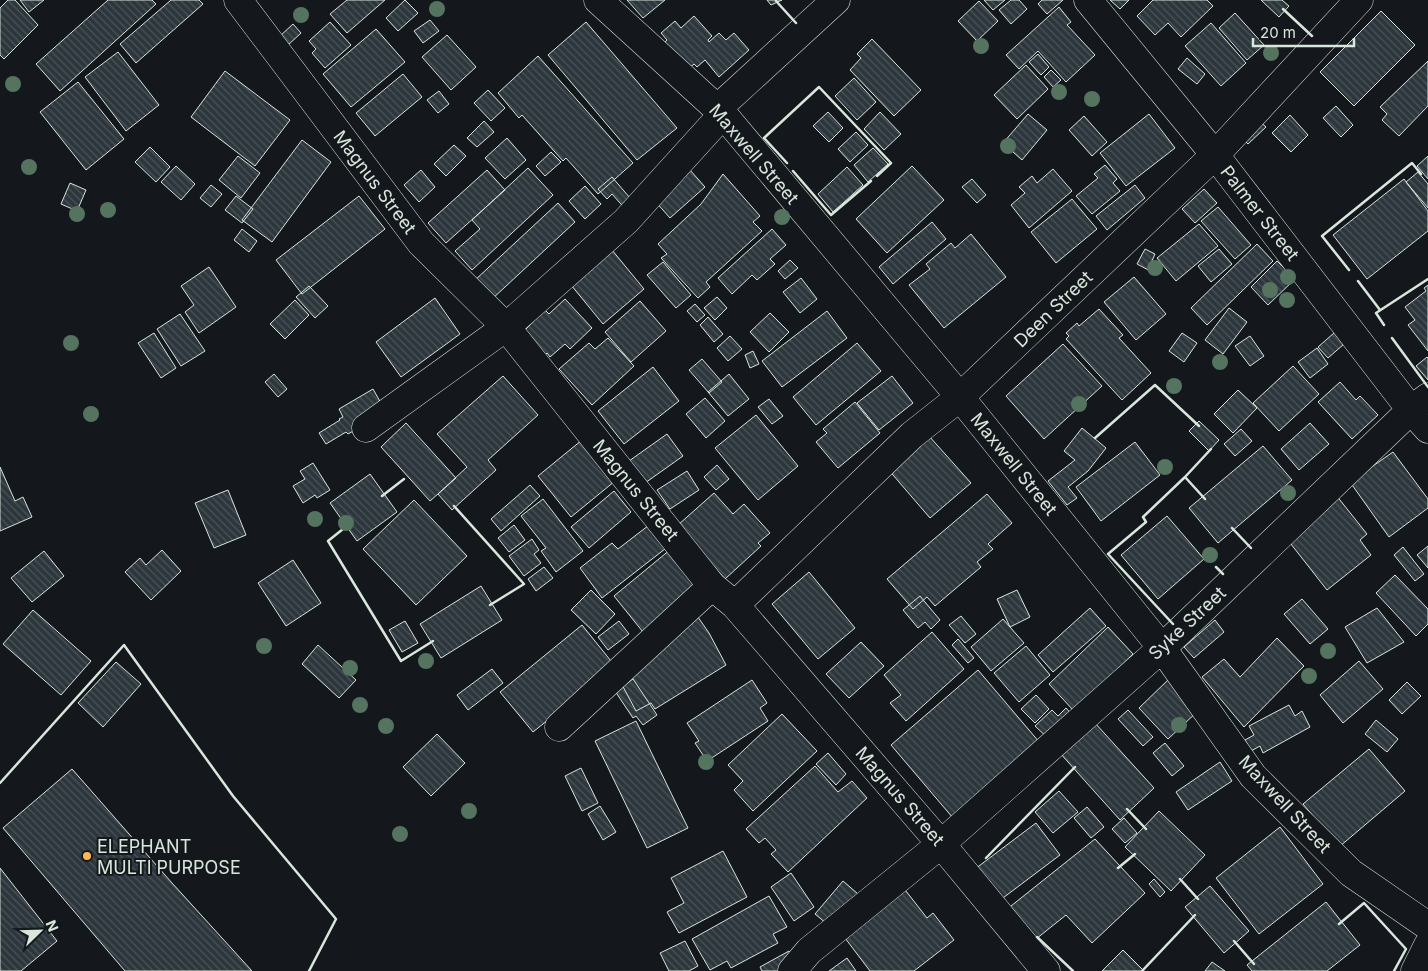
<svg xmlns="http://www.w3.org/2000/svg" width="1428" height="971" font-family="Inter,sans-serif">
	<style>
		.building { fill: url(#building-back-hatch); stroke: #d8e6dc }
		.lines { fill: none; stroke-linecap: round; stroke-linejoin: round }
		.minor-casing { stroke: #d8e6dc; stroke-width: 29 }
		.trunk-casing { stroke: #d8e6dc; stroke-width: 29 }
		.minor { stroke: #14181c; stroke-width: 28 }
		.trunk { stroke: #14181c; stroke-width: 28 }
		.wall { stroke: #d8e6dc; stroke-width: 2.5 }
		.tree { fill: #55745f }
		.poi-dot { fill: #ffb74d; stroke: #14181c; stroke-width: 2 }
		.labels { text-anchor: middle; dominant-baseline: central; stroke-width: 4; stroke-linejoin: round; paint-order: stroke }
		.street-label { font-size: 18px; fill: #d8e6dc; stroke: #14181c }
		.poi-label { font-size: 18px; fill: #d8e6dc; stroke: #14181c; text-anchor: start }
	</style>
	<defs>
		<pattern id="building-back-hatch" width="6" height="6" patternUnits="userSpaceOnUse" patternTransform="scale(1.25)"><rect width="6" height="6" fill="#2c363c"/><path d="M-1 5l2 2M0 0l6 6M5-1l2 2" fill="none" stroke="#4a5358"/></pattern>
	</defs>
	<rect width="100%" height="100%" fill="#14181c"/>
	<!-- building -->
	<path class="building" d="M8,0H15L38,25L4,59L0,55V8Z
		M20,0H44L29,12Z
		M108,0H152L156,4L60,91L36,64Z
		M171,0H199L203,4L136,63L120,44Z
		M347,0H385L347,33L330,14Z
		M405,0L418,13L398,31L386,18Z
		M627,0H665L643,18Z
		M767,0H782L771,5Z
		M984,0H1005L993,10Z
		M1011,0H1019L1027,9L1011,24L999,10Z
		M1042,0H1063L1047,14L1038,4Z
		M1110,0H1129L1120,9Z
		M1153,0H1207L1213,6L1181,37L1168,23L1155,35L1137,16Z
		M1261,0H1282L1289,6L1279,17Z
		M979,1L998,21L977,41L958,21Z
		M1059,7L1071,22L1067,25L1095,55L1066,82L1038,51L1019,69L1006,55Z
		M1381,11L1415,45L1354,106L1320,72Z
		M1235,13L1264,45L1247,60L1219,28Z
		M694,16L712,36L708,40L709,42L719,33L726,40L734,33L749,50L719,77L705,60L697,67L694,64L687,70L663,44L667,40L661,33L675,21L681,28Z
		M430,20L439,31L423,43L414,31Z
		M330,22L351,45L325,68L312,53L316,49L309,41Z
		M586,22L677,128L637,160L548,55Z
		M1211,23L1246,63L1221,86L1185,46Z
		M293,24L301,33L287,46L279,37Z
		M376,29L405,62L351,107L323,74Z
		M447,35L476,67L451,90L422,57Z
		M872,39L921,90L894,116L850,70L861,58L857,54Z
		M118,52L159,105L126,131L85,77Z
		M1038,54L1049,67L1041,75L1029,62Z
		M538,56L633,163L598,194L566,158L563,161L522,115L519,118L498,93Z
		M1187,58L1205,74L1197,84L1178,69Z
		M1428,61V106L1399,136L1382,120L1387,114L1380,107Z
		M1026,65L1048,89L1017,119L994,95Z
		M1051,70L1061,80L1053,87L1044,77Z
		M225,71L290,120L255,166L191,117Z
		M403,74L422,97L375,136L356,113Z
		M854,78L876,102L857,120L835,96Z
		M78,82L124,139L86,170L40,112Z
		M488,90L505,108L491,121L474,103Z
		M439,91L449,104L438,113L427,100Z
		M1336,106L1353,125L1341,137L1323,118Z
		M828,112L843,128L829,142L813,126Z
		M880,112L901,134L884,150L864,129Z
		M1028,114L1047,130L1022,160L1003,143Z
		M1149,114L1175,148L1126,186L1100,153Z
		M1290,115L1308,135L1291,152L1272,133Z
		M1084,116L1107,142L1092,156L1069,130Z
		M1256,118L1266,127L1248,144L1239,135Z
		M484,121L494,132L477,147L467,138Z
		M856,132L868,145L850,162L838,149Z
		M507,138L526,160L505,179L485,158Z
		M302,140L331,162L272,242L242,220Z
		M454,145L466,156L446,176L434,164Z
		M150,147L170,167L156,182L135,162Z
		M873,148L888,164L868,182L854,165Z
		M551,152L561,162L545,176L536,166Z
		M238,156L260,173L241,198L219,180Z
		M1428,156V179L1417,166Z
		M1105,165L1117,179L1113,183L1120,191L1092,214L1076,196L1098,178L1094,174Z
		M176,166L195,184L181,200L161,182Z
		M912,166L944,200L887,253L856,219Z
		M847,167L863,185L833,212L818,194Z
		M528,168L553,195L472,270L455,251L480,229L472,220Z
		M1053,169L1072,191L1029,228L1011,205L1025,193L1019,187L1032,176L1037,183Z
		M421,170L435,187L419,202L404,185Z
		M487,170L505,190L446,243L428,223Z
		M690,170L705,187L670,218L655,201Z
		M1418,172L1428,184V208L1406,182Z
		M723,174L760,216L753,222L762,231L706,282L710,287L698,298L661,258L667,254L658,244L701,204Z
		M612,177L636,205L628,212L612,194L607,199L598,189Z
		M972,179L986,195L977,203L962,187Z
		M1404,179L1428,211V231L1367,279L1333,235Z
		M70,183L86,190L77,211L61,204Z
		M211,185L222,194L211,207L200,198Z
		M1135,185L1145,198L1107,230L1096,216Z
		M585,186L601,204L585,219L569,201Z
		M1204,189L1217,203L1195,223L1182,209Z
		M236,196L253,209L242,223L225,210Z
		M359,196L385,229L302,294L276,260Z
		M1072,199L1097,229L1056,263L1031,232Z
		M558,203L575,222L491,300L474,281Z
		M1218,207L1251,245L1235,259L1201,221Z
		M932,222L946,239L893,284L879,267Z
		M1199,224L1218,246L1176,281L1157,258Z
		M242,229L257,241L249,252L234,240Z
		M772,229L786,245L770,259L775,264L757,280L752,275L732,294L718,278Z
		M971,234L1006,277L944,328L909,285L930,269L926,264L951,243L955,248Z
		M1257,244L1273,261L1207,325L1191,308Z
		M1145,249L1155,254L1151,263L1158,266L1154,273L1137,264Z
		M1219,249L1232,264L1211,282L1198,266Z
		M612,250L644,289L603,324L571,285Z
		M790,260L798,268L785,279L778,271Z
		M1277,261L1295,279L1268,305L1251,287Z
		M663,262L691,295L676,308L647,275Z
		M209,267L236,307L199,333L185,312L194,305L181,286Z
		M1134,277L1166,314L1136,340L1104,302Z
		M801,278L817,299L800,313L783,292Z
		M1428,285V351L1408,325L1415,320L1405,307L1426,291L1424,288Z
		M309,286L328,306L315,318L296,297Z
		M717,297L727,308L715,320L704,308Z
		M435,298L460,334L401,377L376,342Z
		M565,299L592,328L570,349L565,344L550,357L547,353L543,357L532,344L535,341L525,330L545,310L549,314Z
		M295,300L309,315L285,339L270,324Z
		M640,301L666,331L631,362L605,332Z
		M695,304L705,315L697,322L687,311Z
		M1229,308L1247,322L1223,354L1205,340Z
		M1099,309L1123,335L1119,338L1151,373L1122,400L1066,339L1069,336L1066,333L1077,323L1079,326Z
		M827,311L847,338L782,387L762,361Z
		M770,313L789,332L769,352L750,332Z
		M180,314L205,351L181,366L157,329Z
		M708,317L723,334L714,342L700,325Z
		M154,333L176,368L161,378L138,343Z
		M1182,333L1197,343L1184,362L1169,351Z
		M1334,333L1344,344L1328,358L1318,347Z
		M730,336L742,349L728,361L717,348Z
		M1250,336L1264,356L1250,366L1235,346Z
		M608,338L634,366L592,405L559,369L589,343L595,349Z
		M857,343L881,371L816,425L793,397Z
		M1063,344L1102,386L1044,439L1006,396Z
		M1317,348L1328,364L1310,378L1298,362Z
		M753,351L759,364L750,368L745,355Z
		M1427,357L1428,358V380L1416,366Z
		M702,359L722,382L709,393L689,370Z
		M1293,366L1319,394L1279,431L1253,403Z
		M653,367L679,401L624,444L598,411Z
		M274,374L287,389L278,397L265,382Z
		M729,374L749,399L728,416L708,392Z
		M503,376L538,415L488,460L496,470L452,510L438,494L467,467L437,434Z
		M892,376L913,403L879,430L857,403Z
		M1340,382L1356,400L1360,396L1378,415L1352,439L1318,402Z
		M373,389L386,412L348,434L346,432L326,444L319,433L340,420L339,419L343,417L339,409Z
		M1238,390L1257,408L1233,433L1214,414Z
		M705,398L725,421L706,438L686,414Z
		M769,399L783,416L772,424L758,407Z
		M855,402L880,433L838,468L816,442L827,433L823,429Z
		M756,415L798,466L758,500L715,448Z
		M1199,421L1219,440L1209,451L1189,431Z
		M406,423L456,478L430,501L381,447Z
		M1310,423L1329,444L1299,470L1281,449Z
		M920,426L971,483L930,518L881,461Z
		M1082,428L1106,448L1088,471L1068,487L1077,498L1067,505L1048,481L1075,460L1064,451Z
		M1241,429L1252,441L1235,456L1224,444Z
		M667,434L683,456L645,483L629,461Z
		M582,440L615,481L571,517L538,476Z
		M1135,442L1160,475L1101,521L1076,487Z
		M1263,446L1292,480L1218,543L1189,508Z
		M1393,452L1428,499V508L1389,537L1350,482Z
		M313,463L330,490L317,498L315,495L303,503L293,486L305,479L300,471Z
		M717,465L729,479L716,490L704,477Z
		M0,467L15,501L23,497L32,517L0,531Z
		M687,471L699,490L670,509L657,490Z
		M370,474L397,512L357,541L330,503Z
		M530,485L540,496L501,531L491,519Z
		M228,490L246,535L214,548L195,503Z
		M1332,490L1367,534L1360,540L1371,555L1327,590L1287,539Z
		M614,491L631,512L589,548L571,527Z
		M714,493L733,514L744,504L770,533L758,543L761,546L725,579L678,525Z
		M987,494L1012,523L988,544L993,549L977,562L981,567L935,606L927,597L913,609L887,579Z
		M543,499L583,551L556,572L541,551L546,548L521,516Z
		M414,500L467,556L416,605L363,549Z
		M1167,516L1204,559L1158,599L1121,555Z
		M653,522L670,545L602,598L580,568L612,543L618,549Z
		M514,525L525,540L509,552L498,538Z
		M532,539L539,550L534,554L541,563L524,576L509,556Z
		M1428,546V568L1417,555Z
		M1403,547L1424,574L1415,581L1394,555Z
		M671,549L700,585L643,632L614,596Z
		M162,550L181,571L151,600L125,572L140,558L146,565Z
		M44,551L64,576L32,602L11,578Z
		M293,560L321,603L286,626L258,583Z
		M544,567L553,578L536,591L528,579Z
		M809,572L855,628L818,659L772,604Z
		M1395,575L1428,609V624L1416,636L1376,593Z
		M481,586L502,620L441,658L420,624Z
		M591,590L615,614L596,634L571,610Z
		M1017,590L1030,617L1010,627L997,599Z
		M920,596L940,620L931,629L925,622L918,628L903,610Z
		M1302,599L1328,629L1310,644L1284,614Z
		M1090,608L1106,626L1053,672L1038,655Z
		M1377,608L1404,642L1367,663L1345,627Z
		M33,610L91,661L61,695L3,644Z
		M693,610L709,633L726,665L655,709L651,703L636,711L620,681Z
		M961,616L976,634L965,643L949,625Z
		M1003,619L1024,643L991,671L971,647Z
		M1215,620L1224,632L1194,658L1184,647Z
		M405,621L418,643L402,652L389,630Z
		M619,621L629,634L608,650L598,637Z
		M582,625L615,666L533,732L500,692Z
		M1108,627L1133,654L1074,711L1049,684Z
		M932,632L964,669L906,721L890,703L901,695L884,675Z
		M1277,638L1304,666L1244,727L1202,677L1224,659L1240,677Z
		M958,639L974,658L968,663L952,645Z
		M861,642L884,666L849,698L826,674Z
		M318,645L356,680L339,698L302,664Z
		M1026,646L1050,675L1019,702L994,673Z
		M1359,661L1383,689L1343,723L1320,695Z
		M116,662L141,684L103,727L78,703Z
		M492,669L503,683L468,710L457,695Z
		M978,670L1040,743L953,818L891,745Z
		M633,679L657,715L643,725L636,716L633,718L615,691Z
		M1169,679L1199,710L1168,739L1139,708Z
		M752,680L767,703L760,708L768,721L707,761L695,743L699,741L687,723Z
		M1407,682L1421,696L1402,714L1389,700Z
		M1036,695L1049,709L1035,723L1021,709Z
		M1289,705L1295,716L1302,711L1310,727L1263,753L1260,746L1251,751L1245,740L1254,735L1249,726Z
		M1066,708L1074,717L1050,740L1035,726L1052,710L1058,716Z
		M1128,710L1153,737L1143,746L1118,719Z
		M1085,712L1154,788L1120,820L1051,743Z
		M782,714L817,751L753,811L734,790L743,781L728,765Z
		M1376,720L1398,739L1387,752L1365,734Z
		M636,721L688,828L647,848L595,741Z
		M437,734L465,763L431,796L403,767Z
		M1165,743L1184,766L1172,776L1153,753Z
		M1369,749L1405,791L1339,847L1303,804Z
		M828,753L846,774L836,785L816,764Z
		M1220,762L1232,781L1188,810L1176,792Z
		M815,766L838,792L852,781L867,798L788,872L771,854L776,850L765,838L759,843L746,829Z
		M581,768L598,803L582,811L565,776Z
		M72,769L172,883L252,971H125L3,828Z
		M1059,791L1078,812L1053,833L1035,812Z
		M600,806L616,832L603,840L588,814Z
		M1087,807L1104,827L1091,838L1074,818Z
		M1159,811L1205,855L1171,891L1125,847Z
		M1124,818L1137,833L1125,843L1112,829Z
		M1036,823L1060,855L991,907L967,875Z
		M1280,827L1323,884L1259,934L1216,878Z
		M1095,839L1145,893L1092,943L1066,915L1031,943L1006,910Z
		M723,851L747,897L679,933L667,912L684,903L671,878Z
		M0,868L57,941L21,971H0Z
		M791,873L814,907L794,921L771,887Z
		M1154,879L1165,892L1160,897L1149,884Z
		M843,881L865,900L838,933L815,914Z
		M902,886L927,918L933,913L954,940L914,971H870L842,934Z
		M1210,886L1249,931L1224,953L1185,907Z
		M769,896L787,927L773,934L778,943L731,968L727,961L710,970L692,939Z
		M1326,902L1360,945L1327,971H1252L1247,965Z
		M685,941L698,966L689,971H669L660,953Z
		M1123,950L1144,971H1102Z
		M789,951L800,971H762L760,967Z
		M847,958L856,971H829Z
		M1212,962L1225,971H1205Z"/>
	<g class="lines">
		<!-- minor casing -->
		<g class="minor-casing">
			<path id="minor" d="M238,0L421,243L506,327L712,586L735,605L941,844L1046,971
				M598,0L723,114L960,397L1162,648L1253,776L1351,873L1428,926
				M1088,0L1215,155L1411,410L1428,429
				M717,109L836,0
				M366,428L506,327L626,221L723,114
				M735,605L912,435L960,397L1215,155L1359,0
				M559,727L712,586
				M792,971L809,951L941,844L1162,648L1411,410L1428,397"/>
		</g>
		<!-- trunk casing -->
		<g class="trunk-casing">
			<path id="trunk" d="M1415,971L1428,945"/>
		</g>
		<!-- minor -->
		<use href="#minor" class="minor"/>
		<!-- trunk -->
		<use href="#trunk" class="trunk"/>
		<!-- wall -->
		<path class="wall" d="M776,1L796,23
			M1283,9L1312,36
			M787,163L764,138L819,87L891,163L877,176
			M793,171L831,215L871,181
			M1349,270L1322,236L1412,163L1421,174
			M1358,281L1380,310
			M1384,325L1376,313L1428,279
			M1392,338L1428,387
			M1095,438L1155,385L1199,426
			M1185,477L1211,449
			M382,496L404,479
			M454,506L524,584L490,605
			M348,525L328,541L401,661L433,641
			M1232,528L1251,548
			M1216,567L1223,574
			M1173,624L1108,554L1146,522L1143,517L1185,477L1205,499
			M0,783L124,645L233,796L336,919L309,971
			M1127,809L1146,829
			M986,858L1075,767
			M1118,868L1135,854
			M1180,879L1198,899
			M1339,924L1364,903L1406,949L1394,971
			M1037,937L1073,971
			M1234,941L1254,964
			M1142,971L1195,915"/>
	</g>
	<!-- trees -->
	<g class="tree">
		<circle cx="437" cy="9" r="8"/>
		<circle cx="301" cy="15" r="8"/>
		<circle cx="981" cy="46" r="8"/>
		<circle cx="1271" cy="53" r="8"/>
		<circle cx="13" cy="84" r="8"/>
		<circle cx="1059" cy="92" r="8"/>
		<circle cx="1092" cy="99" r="8"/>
		<circle cx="1008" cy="146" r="8"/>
		<circle cx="29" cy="167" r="8"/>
		<circle cx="108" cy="210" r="8"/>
		<circle cx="77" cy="214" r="8"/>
		<circle cx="782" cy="217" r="8"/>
		<circle cx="1155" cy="268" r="8"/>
		<circle cx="1288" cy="277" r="8"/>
		<circle cx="1270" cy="290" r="8"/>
		<circle cx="1287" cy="300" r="8"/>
		<circle cx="71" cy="343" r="8"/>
		<circle cx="1220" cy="362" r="8"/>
		<circle cx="1174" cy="386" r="8"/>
		<circle cx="1079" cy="404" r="8"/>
		<circle cx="91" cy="414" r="8"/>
		<circle cx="1165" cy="467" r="8"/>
		<circle cx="1288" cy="493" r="8"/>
		<circle cx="315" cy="519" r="8"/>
		<circle cx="346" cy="523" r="8"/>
		<circle cx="1210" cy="555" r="8"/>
		<circle cx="264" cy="646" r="8"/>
		<circle cx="1328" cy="651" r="8"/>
		<circle cx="426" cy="661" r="8"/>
		<circle cx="350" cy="668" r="8"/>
		<circle cx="1309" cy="676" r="8"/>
		<circle cx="360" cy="705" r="8"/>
		<circle cx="1179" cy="725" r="8"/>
		<circle cx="386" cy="726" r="8"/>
		<circle cx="706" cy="762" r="8"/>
		<circle cx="469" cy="811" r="8"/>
		<circle cx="400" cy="834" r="8"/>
	</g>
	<!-- markers -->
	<circle class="poi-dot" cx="87" cy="856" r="5"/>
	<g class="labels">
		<!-- street labels -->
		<g class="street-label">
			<text transform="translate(754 154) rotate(49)">Maxwell Street</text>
			<text transform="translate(375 182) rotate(53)">Magnus Street</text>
			<text transform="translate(1260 213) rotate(52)">Palmer Street</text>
			<text transform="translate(1053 309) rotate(-44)">Deen Street</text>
			<text transform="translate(1014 464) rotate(51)">Maxwell Street</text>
			<text transform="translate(636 490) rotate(51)">Magnus Street</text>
			<text transform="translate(1187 623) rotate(-43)">Syke Street</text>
			<text transform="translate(900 796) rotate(49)">Magnus Street</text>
			<text transform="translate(1285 804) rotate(47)">Maxwell Street</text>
		</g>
		<!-- poi labels -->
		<g class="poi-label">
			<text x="97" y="846">ELEPHANT<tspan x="97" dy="21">MULTI PURPOSE</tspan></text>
		</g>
	</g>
	<!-- north arrow -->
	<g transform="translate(40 931) rotate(67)" stroke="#14181c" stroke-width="4" paint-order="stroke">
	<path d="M0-4L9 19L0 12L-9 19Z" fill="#d8e6dc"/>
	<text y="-8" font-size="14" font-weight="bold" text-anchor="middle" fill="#d8e6dc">N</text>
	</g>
	<!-- scale -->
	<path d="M1253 38v8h101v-8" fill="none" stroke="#d8e6dc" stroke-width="2.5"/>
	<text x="1260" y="38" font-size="15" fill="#d8e6dc" stroke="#14181c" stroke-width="4" paint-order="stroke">20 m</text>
</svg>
